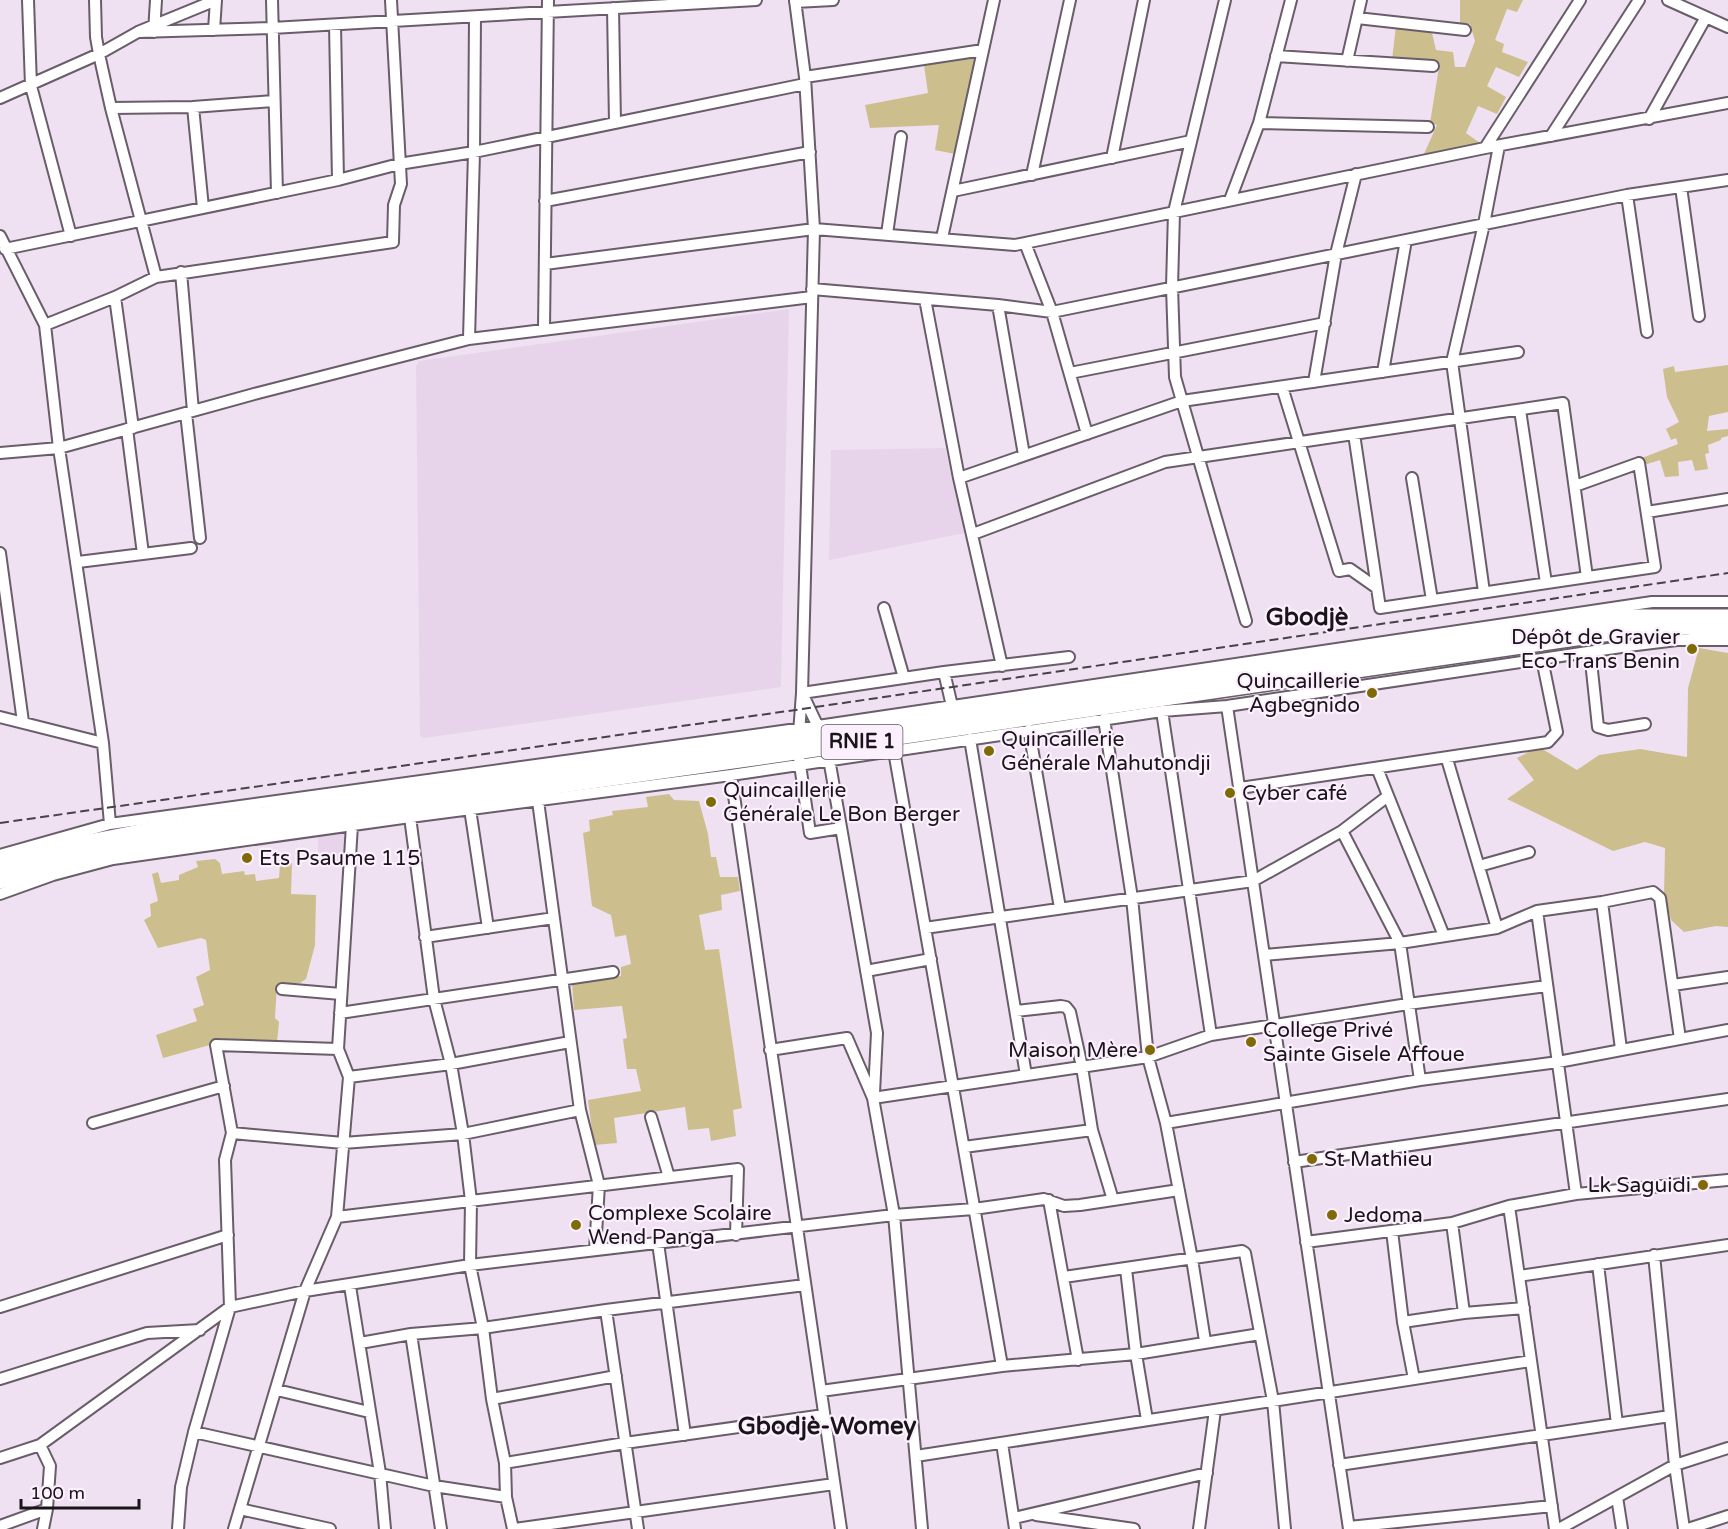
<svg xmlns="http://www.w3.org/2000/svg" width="1728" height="1529" font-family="'Varela Round',sans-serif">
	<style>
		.built { fill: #e7d4ea }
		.green { fill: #ccbf8d }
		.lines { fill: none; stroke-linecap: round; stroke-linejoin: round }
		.minor-casing { stroke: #695d6a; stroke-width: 14 }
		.highway-casing { stroke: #695d6a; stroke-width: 18 }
		.minor { stroke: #fff; stroke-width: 10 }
		.highway { stroke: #fff; stroke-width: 15 }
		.rail { stroke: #484149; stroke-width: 2; stroke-dasharray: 9 4.5; stroke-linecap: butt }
		.poi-dot { fill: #7f6b05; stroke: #fceffe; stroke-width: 2 }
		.labels { text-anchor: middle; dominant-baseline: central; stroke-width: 4.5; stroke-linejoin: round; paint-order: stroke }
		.shield { fill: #fceffe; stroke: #5d565e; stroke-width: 1.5 }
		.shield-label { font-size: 20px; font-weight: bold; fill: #19141a }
		.poi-label { font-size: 21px; fill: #19141a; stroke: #fceffe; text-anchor: start }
		.quarter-label { font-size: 24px; font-weight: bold; fill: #19141a; stroke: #fceffe }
	</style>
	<rect width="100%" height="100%" fill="#efe1f1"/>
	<!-- built -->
	<path class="built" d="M789,309L781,687L424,738L420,736L416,366L419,361Z
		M945,448L965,533L829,560L831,450Z
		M347,831L346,861H318V835Z"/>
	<!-- green -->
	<path class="green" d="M1460,0H1523L1517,12L1507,9L1495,40L1504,44L1502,52L1528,62L1519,77L1496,67L1487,86L1506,97L1497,114L1478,106L1466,133L1480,143L1424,154L1437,125L1430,123L1439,67L1392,60L1396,26L1431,29L1436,50L1453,52L1455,67H1465L1475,41L1470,24L1460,23Z
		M976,56L955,154L935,150L939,125L870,128L865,105L928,93L924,65Z
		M1728,365V412L1709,416L1707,431L1728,429V436L1721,438V440L1708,445L1709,453L1705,454L1708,469L1695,471L1692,460L1678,462L1679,476L1665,477L1660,460L1644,465L1642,458L1678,444L1676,438L1671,440L1666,429L1679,422L1667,397L1663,369L1674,366L1675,372Z
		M1699,648L1728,653V927L1716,926L1684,932L1671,920L1664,895L1665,848L1645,842L1613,851L1507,799L1534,780L1517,758L1539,747L1577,770L1599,755L1640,749L1687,757L1688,688Z
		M669,794L674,800L699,801L708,834L711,857H716L720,877H738L740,891L721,895L722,910L699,915L705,950L719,949L742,1108L733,1110L736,1136L711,1141L709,1128L688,1130L685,1107L614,1118L617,1143L594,1145L588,1100L641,1091L636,1069H627L623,1039L627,1038L622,1006L574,1010L572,983L621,976V967L631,964L626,935L615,937L611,915L592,906L583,833L590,831L589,820L613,815L612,811L648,807L646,797Z
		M215,859L220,863L222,874L244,871L245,875L255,874L256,881L279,878L280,865L292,863L291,894L316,895L315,945L306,979L300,983L277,984L275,1018L279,1022L277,1043L215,1039L210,1045L163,1058L156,1035L197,1021L193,1009L204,1005L196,977L210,970L206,940L201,938L158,948L144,920L151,916L150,904L158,901L152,874L158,872L161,883L179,880V875L198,867L196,861Z"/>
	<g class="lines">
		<!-- minor casing -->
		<g class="minor-casing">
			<path id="minor" d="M28,0L31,86L71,236
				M95,0L96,37L99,54L111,108L156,277
				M272,0L277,193
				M795,0L805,77L814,229L802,693L799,733
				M1225,0L1174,212L1172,287L1175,377L1246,621
				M1668,0L1728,27
				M795,2L833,0
				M613,8L615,123
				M1357,18L1465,30
				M335,25L338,180
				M214,30L216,0
				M138,32L272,28L756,0
				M154,32L156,0
				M1276,56L1433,66
				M1347,61L1361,0
				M805,77L983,50
				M0,98L99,54L138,32L216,0
				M193,107L203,208
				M111,108L193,107L273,101
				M1649,119L1706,17
				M1259,123L1428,127
				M1551,136L1639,0
				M1485,148L1580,0
				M1112,158L1144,0
				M1032,175L1070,0
				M1681,187L1699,316
				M953,191L1191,141
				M1627,195L1647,332
				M1230,200L1259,123L1291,0
				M545,201L810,152
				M887,234L901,137
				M0,236L45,325L59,448L103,743L110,824
				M942,238L994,0
				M1025,243L1052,312L1087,434
				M5,249L338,180L399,164L474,152L805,84
				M545,264L814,229L1015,245L1485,148L1728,103
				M181,272L193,411
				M812,289L998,305L1052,312L1627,195L1728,180
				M115,297L133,428
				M925,299L959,478L1002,666
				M998,305L1024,455
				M45,325L115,297L156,277L393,242L394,205L401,184L391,0
				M544,329L548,0
				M469,339L474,152L475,17
				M1383,372L1406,240
				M1070,373L1325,323
				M1314,382L1336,254L1356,174
				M1282,387L1339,571L1350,569L1377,588
				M1520,410L1546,583
				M186,413L200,538
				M127,429L143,554
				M1354,434L1380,608L1655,567L1639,463L1575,486
				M0,453L59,448L258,393L469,339L812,297
				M959,478L1182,401L1518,352
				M1412,478L1432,600
				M1647,512L1728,499
				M973,534L1165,462L1563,403L1587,577
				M0,553L23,722
				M78,562L191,548
				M1484,592L1452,362L1484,224L1499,146
				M884,608L904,678
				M1590,652L1598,727L1608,730L1645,724
				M944,672L952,706
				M802,693L820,731
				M802,693L944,672L1069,657
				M1227,706L1349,1529
				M1162,711L1211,1035
				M0,717L103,743
				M1104,719L1132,898L1148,1057L1166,1123L1192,1259L1205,1341
				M1029,730L1060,908
				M970,739L1026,1075
				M894,751L1002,1366
				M828,753L877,1033L874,1093
				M799,758L810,833L841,828
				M1447,759L1497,928
				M1377,768L1444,936
				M731,775L841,1529
				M1240,788L1548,742L1557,732L1542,659
				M538,801L580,1110L599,1185L595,1250
				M470,809L488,928
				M410,817L434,999L451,1064L463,1134L471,1201L470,1265L483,1328L492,1399L505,1463L506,1497L513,1529
				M1342,831L1400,943L1420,1080
				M0,855L110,824L818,726L1652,602H1728
				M1479,866L1529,852
				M0,894L53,875L113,859L410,817L731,775L1162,711L1227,706L1628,646L1677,640H1728
				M1602,902L1621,1049
				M1537,911L1576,1194
				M925,928L1253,881L1342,831L1388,796
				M425,937L554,918
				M1264,955L1400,943L1497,928L1537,911L1602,902L1653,892L1660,898L1680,1039
				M866,971L931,959
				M1673,985L1728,977
				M282,989L341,994
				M1016,1011L1061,1006L1066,1007L1070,1012L1082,1067L1092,1130L1113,1200
				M340,1013L613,972
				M770,1050L847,1038L873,1098L894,1215L922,1529
				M349,1077L451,1064L570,1042
				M873,1098L1148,1057L1211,1035L1408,1004L1547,986
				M651,1117L669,1177
				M93,1123L224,1086
				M1166,1123L1420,1080L1558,1062L1728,1030
				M232,1133L343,1143L463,1134L580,1110
				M964,1147L1092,1130
				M1294,1162L1728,1099
				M1049,1200L1078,1360
				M1509,1206L1555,1529
				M337,1217L738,1169L736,1235
				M1452,1223L1464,1313
				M1392,1231L1403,1322L1414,1379
				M1306,1242L1452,1223L1509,1206L1576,1194L1728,1180
				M658,1243L685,1435
				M1654,1255L1675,1465L1684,1529
				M1598,1264L1617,1424
				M1126,1269L1136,1354L1147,1420
				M1519,1276L1728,1245
				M1064,1277L1242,1251L1245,1253L1273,1401L1285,1529
				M350,1286L380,1473L385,1529
				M0,1307L228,1235
				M606,1310L638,1529
				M1403,1322L1464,1313L1524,1308
				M411,1334L441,1529
				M360,1343L411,1334L483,1328L606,1310L805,1285
				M0,1379L147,1333L200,1330
				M277,1390L369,1412
				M821,1391L1002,1366L1136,1354L1260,1334
				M492,1399L616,1376
				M194,1432L434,1486L506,1497
				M1002,1443L1015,1529
				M40,1445L50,1466L47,1509L43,1529
				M916,1456L1531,1361
				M0,1458L40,1445L230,1307L305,1291L470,1265L894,1215L974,1209L1044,1199L1064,1206L1080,1205L1179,1190
				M505,1463L625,1443L824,1415
				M1339,1465L1670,1416
				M1617,1497L1622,1529
				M240,1509L330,1529
				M1036,1515L1134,1529
				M1014,1518L1207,1473
				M0,1526L47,1509
				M1349,1527L1552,1506
				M178,1529L181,1487L194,1432L230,1307L225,1160L232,1133L216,1045L338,1049
				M234,1529L305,1291L337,1217L349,1077L338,1049L352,825
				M515,1529L834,1484
				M1199,1529L1215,1410
				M1559,1529L1675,1465L1728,1448
				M1688,1529L1728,1516"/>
		</g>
		<!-- highway casing -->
		<g class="highway-casing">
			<path id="highway" d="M0,867L79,844L140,832L822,736L1630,617H1728
				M0,881L79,856L143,844L768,756L1631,630L1684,627L1728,630"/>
		</g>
		<!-- minor -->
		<use href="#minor" class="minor"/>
		<!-- highway -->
		<use href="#highway" class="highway"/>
		<!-- rail -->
		<path class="rail" d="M0,823L809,708L1728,573"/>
	</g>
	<!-- markers -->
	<g class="poi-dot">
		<circle cx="1692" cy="649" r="6"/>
		<circle cx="1372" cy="693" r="6"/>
		<circle cx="989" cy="751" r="6"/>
		<circle cx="1230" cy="793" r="6"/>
		<circle cx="711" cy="802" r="6"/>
		<circle cx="247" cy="858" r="6"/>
		<circle cx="1251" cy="1042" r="6"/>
		<circle cx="1150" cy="1050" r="6"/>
		<circle cx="1312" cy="1159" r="6"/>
		<circle cx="1703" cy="1185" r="6"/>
		<circle cx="1332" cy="1215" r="6"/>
		<circle cx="576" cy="1225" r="6"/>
	</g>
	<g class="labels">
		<!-- shield labels -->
		<rect class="shield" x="821.5" y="725" width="81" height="34" rx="4.5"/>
		<g class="shield-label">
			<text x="862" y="742">RNIE 1</text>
		</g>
		<!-- poi labels -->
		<g class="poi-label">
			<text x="1680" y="637" text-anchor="end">Dépôt de Gravier<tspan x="1680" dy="24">Eco Trans Benin</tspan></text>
			<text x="1360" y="681" text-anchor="end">Quincaillerie<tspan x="1360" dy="24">Agbegnido</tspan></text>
			<text x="1001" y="739">Quincaillerie<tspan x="1001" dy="24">Générale Mahutondji</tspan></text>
			<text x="723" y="790">Quincaillerie<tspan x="723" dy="24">Générale Le Bon Berger</tspan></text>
			<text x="1242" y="793">Cyber café</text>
			<text x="259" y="858">Ets Psaume 115</text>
			<text x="1263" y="1030">College Privé<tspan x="1263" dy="24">Sainte Gisele Affoue</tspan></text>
			<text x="1138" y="1050" text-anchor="end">Maison Mère</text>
			<text x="1324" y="1159">St Mathieu</text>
			<text x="1691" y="1185" text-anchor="end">Lk Saguidi</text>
			<text x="588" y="1213">Complexe Scolaire<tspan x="588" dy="24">Wend Panga</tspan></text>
			<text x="1344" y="1215">Jedoma</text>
		</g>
		<!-- quarter labels -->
		<g class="quarter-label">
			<text x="1307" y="617">Gbodjè</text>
			<text x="827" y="1426">Gbodjè-Womey</text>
		</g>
	</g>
	<!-- scale -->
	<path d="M21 1499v9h118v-9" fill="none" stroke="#19141a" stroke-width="3"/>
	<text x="30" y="1499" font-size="18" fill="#19141a" stroke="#fceffe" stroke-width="4.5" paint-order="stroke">100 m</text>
</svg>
